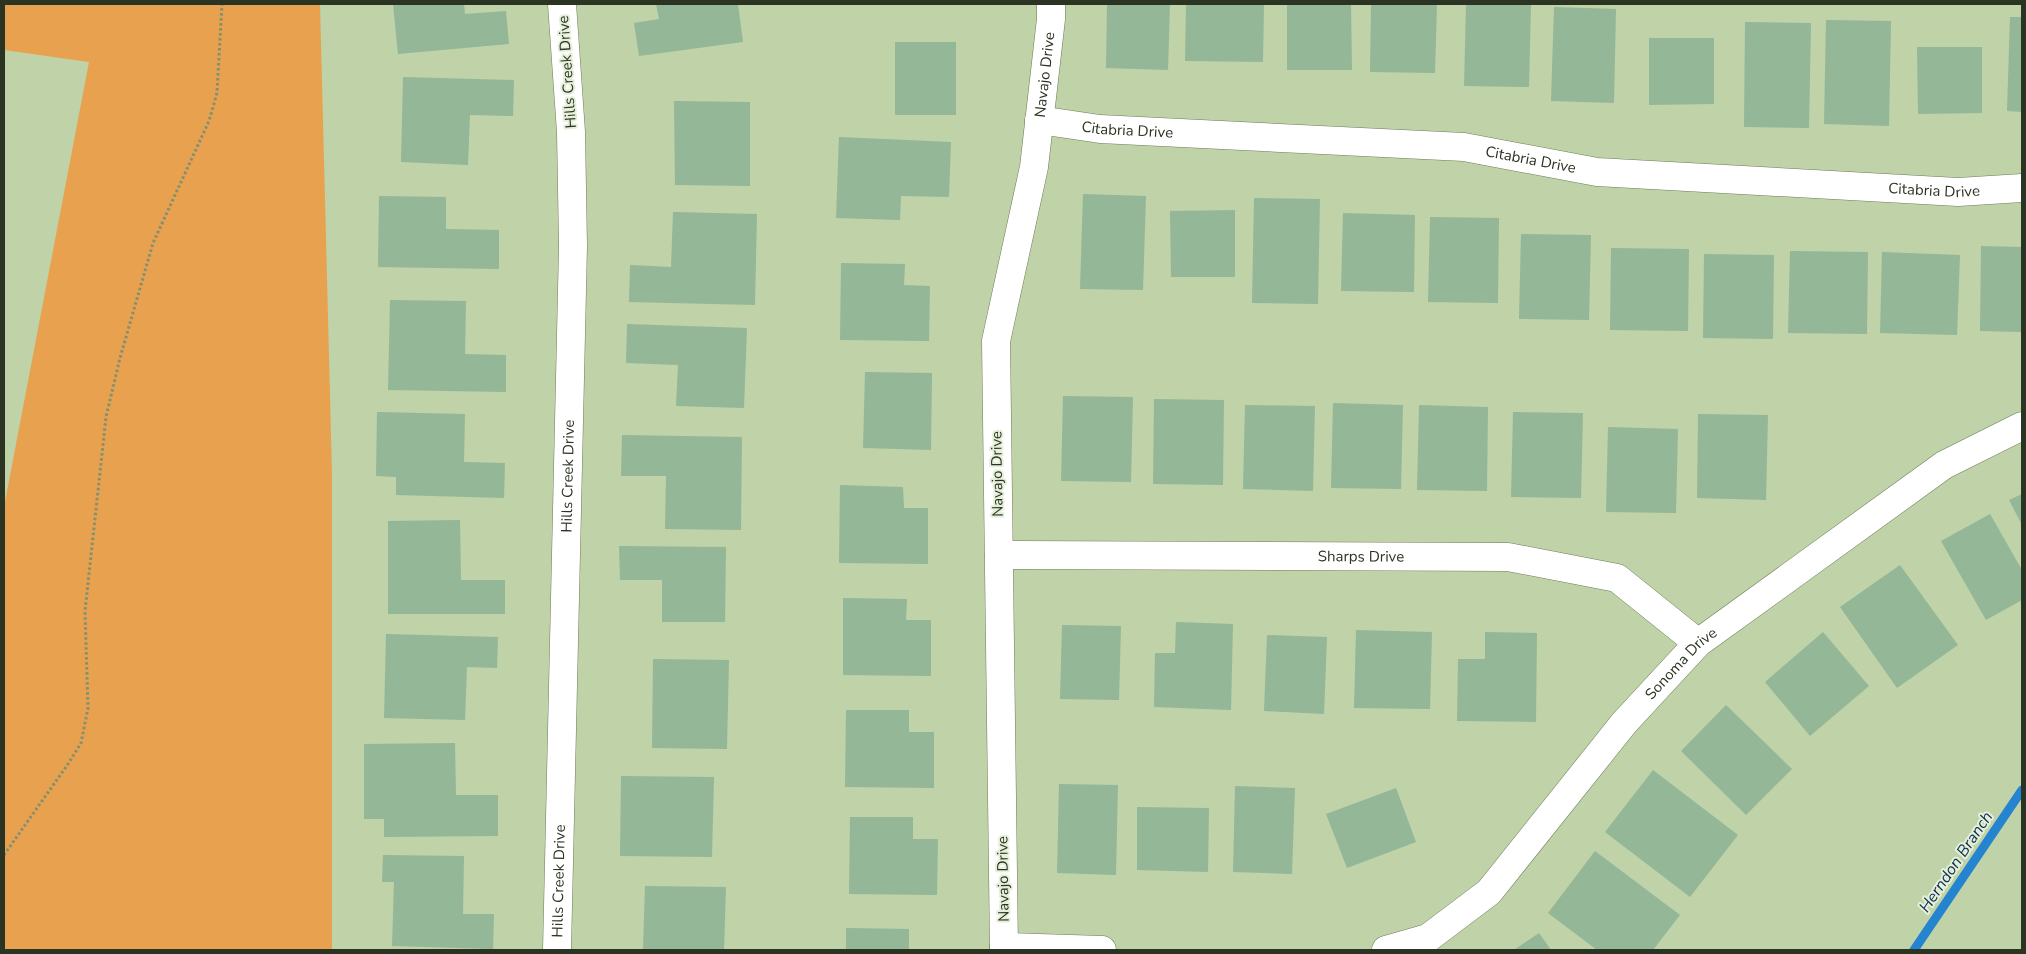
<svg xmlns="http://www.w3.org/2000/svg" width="2026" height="954" font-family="'Nunito Sans',sans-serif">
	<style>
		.green { fill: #e8a14e }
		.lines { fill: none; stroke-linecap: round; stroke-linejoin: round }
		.stream { stroke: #2484d0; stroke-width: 9 }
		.building { fill: #93b797 }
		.minor-casing { stroke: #6c7d57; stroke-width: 29 }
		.path { stroke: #829071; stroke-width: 3; stroke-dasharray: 2.5 2.5; stroke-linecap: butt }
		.minor { stroke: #fff; stroke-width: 28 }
		.labels { text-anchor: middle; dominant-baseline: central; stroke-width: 4; stroke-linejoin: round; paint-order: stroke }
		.street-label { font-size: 15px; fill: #2b3322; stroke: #e5efda }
		.water-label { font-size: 16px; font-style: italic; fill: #0a2f4e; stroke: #e5efda }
	</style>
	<rect width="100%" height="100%" fill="#bfd2a8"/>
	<!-- green -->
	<path class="green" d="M4,4H320L332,474V950H4V507L89,62L4,50Z"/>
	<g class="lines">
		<!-- stream -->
		<path class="stream" d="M1914,950L2022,790"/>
	</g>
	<!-- building -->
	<path class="building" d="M393,4H464L465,14L506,11L509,44L398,54Z
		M656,4H738L743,42L639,56L634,23L659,19Z
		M1107,4H1170L1168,70L1106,68Z
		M1186,4H1264L1263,62L1185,61Z
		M1287,4H1351L1352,70H1287Z
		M1371,4H1437L1435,73L1370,72Z
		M1466,4H1531L1529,87L1464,86Z
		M1554,7L1616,9L1614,103L1551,101Z
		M2010,17H2022V112L2007,111Z
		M1826,20L1891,21L1889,126L1824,124Z
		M1745,22L1811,23L1809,128L1744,127Z
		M1649,38H1714V104L1649,105Z
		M895,42H956V115H895Z
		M1917,47H1982V113L1918,114Z
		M403,77L514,80L513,116L470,115L468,165L401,162Z
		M674,101L750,102V186L675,185Z
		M839,137L951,142L949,197L901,196L900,220L836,218Z
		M1083,194L1146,196L1143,290L1080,289Z
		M379,196L446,197V229L499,230V269L378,267Z
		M1254,198L1320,199L1318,304L1252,303Z
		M1235,210V277H1171L1170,211Z
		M673,212L757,214L755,305L629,302L630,265L671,267Z
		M1343,213L1415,215L1414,292L1341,291Z
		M1430,217L1499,218L1498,303L1428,302Z
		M1521,234L1591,235L1589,320L1519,319Z
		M1981,246L2022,247V332L1980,331Z
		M1611,248L1689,249L1688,331L1610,330Z
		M1790,251L1868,252L1867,334L1788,333Z
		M1882,252L1960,255L1957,335L1880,333Z
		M1704,254L1774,255L1773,339L1703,338Z
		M841,263L905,264L904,285L930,286L929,341L840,340Z
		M390,300L466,301L465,354L506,355V392L388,390Z
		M627,324L747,328L744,408L676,406L678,365L626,363Z
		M865,372L932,373L931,450L863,448Z
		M1063,396L1133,397L1131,482L1061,481Z
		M1154,399L1224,400L1223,485L1153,484Z
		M1333,403L1403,405L1401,489L1331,488Z
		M1245,405L1315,406L1313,491L1243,489Z
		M1419,405L1488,407L1487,491L1417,490Z
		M377,412L465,414L464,462L505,463L504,498L396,495V477L376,476Z
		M1513,412L1583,413L1581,498L1511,497Z
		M1698,414L1768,415L1766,500L1697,498Z
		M1608,427L1678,429L1676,513L1606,512Z
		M622,435L742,437L741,530L665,529L666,476H621Z
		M840,485L903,487L904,508H928V564L839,563Z
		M2022,494V525L2009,500Z
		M1990,514L2022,570V600L1986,620L1941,541Z
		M460,520L461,580H505V614H388V521Z
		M619,546L726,547L725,622H662V580H620Z
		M1900,565L1958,645L1897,688L1840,607Z
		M843,598L907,599L906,620H931V676L843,675Z
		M1176,622L1233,624L1231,710L1154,707L1155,653H1175Z
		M1062,625L1121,626L1119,700L1060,699Z
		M1356,630L1432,632L1430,709L1354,708Z
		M1485,632L1537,633L1536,722L1457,721L1458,659H1485Z
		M1823,632L1869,686L1810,736L1765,682Z
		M386,634L498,637L497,668L467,667L465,720L384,718Z
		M1267,635L1327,637L1324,714L1264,711Z
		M653,659L729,660L727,749L652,748Z
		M1726,705L1792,769L1746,815L1681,751Z
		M846,710H909V732H934V788L845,787Z
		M455,743L456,795H498V836L384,837V819H364V744Z
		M1653,770L1738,835L1690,897L1605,832Z
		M621,776L714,777L712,857L620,856Z
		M1059,784L1118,785L1116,875L1057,873Z
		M1235,786L1295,788L1292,874L1233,872Z
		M1396,788L1416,842L1347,868L1326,814Z
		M1137,807L1209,808L1208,872L1137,870Z
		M850,817H913V839H938L937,895L849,894Z
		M1595,851L1680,915L1653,950H1597L1548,913Z
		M383,855L464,856L463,914H494L493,949L392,946L394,882H382Z
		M645,886L726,887L724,950H643Z
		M846,928L909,929V950H846Z
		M1539,933L1551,950H1514Z"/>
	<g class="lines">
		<!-- minor casing -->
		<g class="minor-casing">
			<g id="minor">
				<path id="s1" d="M1039,120L1100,129L1464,147L1597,172L1958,192L2022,188"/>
				<path id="s2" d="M999,555L1508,557L1617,578L1698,643"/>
				<path d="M1004,947L1102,950"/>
				<path id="s3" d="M557,950L573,246L571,132L562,4"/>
				<path id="s4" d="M1004,950L996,341L1034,167L1051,19V4"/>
				<path id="s5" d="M1386,950L1428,938L1489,892L1624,723L1698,643L1944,465L2022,426"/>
			</g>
		</g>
		<!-- path -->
		<path class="path" d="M4,855L68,764L81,743L88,708L85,611L106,417L120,358L153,243L209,121L217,93L222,4"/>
		<!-- minor -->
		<use href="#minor" class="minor"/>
	</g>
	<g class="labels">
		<!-- street labels -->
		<g class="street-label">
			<text transform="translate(567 72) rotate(-94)">Hills Creek Drive</text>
			<text stroke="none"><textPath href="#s4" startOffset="880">Navajo Drive</textPath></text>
			<text stroke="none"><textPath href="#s1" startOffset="89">Citabria Drive</textPath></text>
			<text stroke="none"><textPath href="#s1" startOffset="494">Citabria Drive</textPath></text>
			<text stroke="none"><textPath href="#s1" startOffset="899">Citabria Drive</textPath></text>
			<text transform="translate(997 474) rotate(-91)">Navajo Drive</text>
			<text stroke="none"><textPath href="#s3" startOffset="474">Hills Creek Drive</textPath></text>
			<text stroke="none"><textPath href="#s2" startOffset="362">Sharps Drive</textPath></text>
			<text stroke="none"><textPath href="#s5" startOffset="419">Sonoma Drive</textPath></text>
			<text transform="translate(1003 879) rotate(-91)">Navajo Drive</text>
			<text stroke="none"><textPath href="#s3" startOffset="69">Hills Creek Drive</textPath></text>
		</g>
		<!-- water labels -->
		<g class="water-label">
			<text transform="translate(1956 862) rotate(-56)">Herndon Branch</text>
		</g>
	</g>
	<!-- border -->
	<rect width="2026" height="954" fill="none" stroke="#2b3322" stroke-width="10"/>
</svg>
